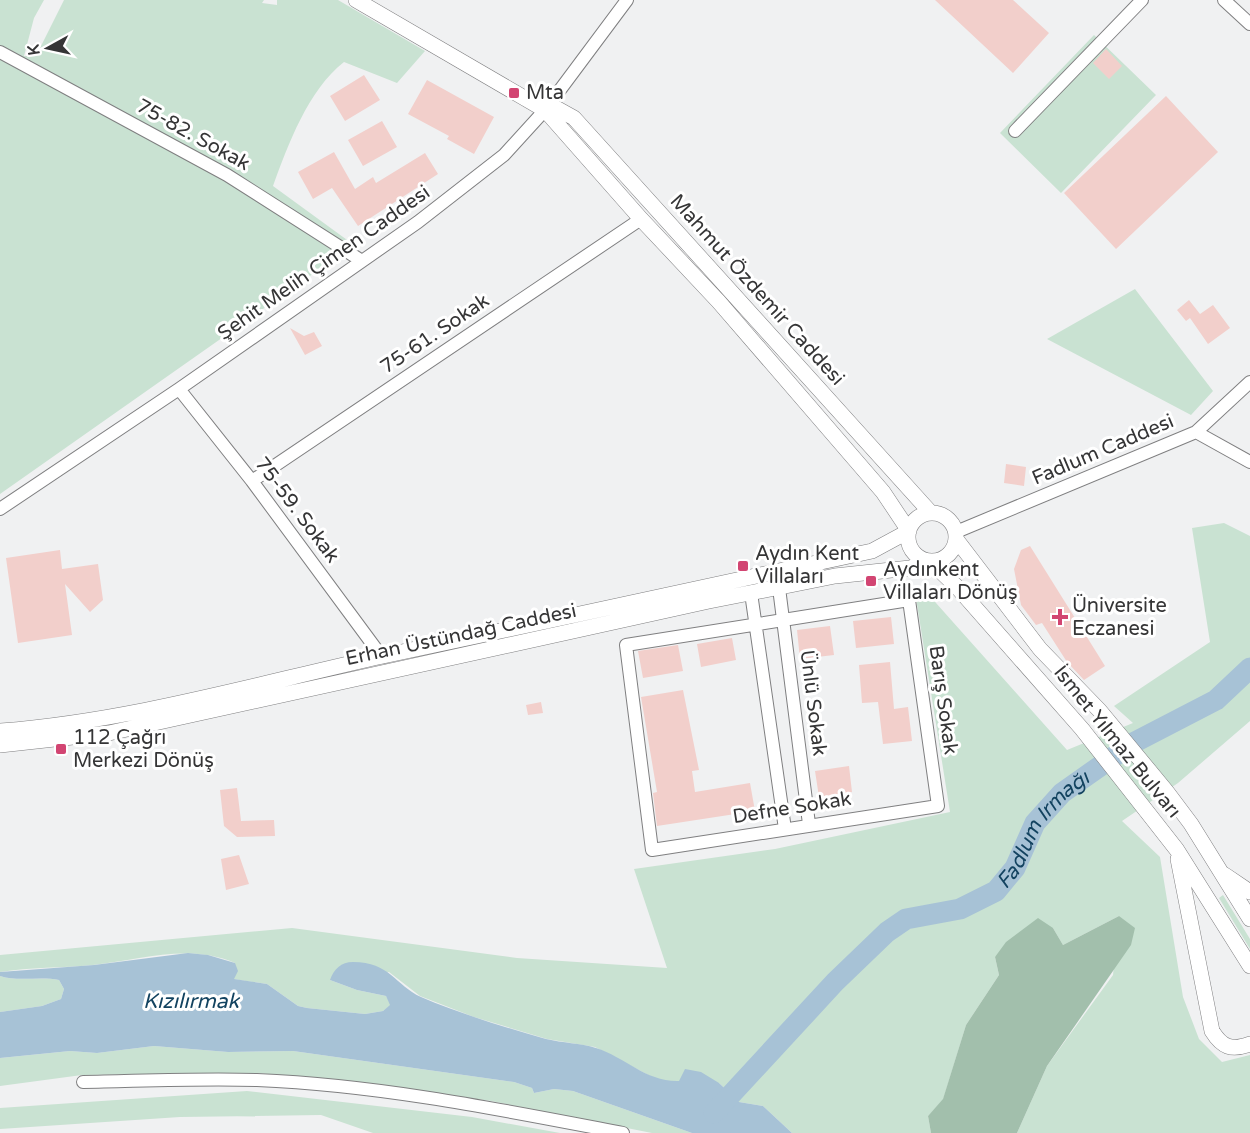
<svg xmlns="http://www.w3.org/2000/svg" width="1250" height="1133" font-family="'Varela Round',sans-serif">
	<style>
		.green { fill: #c9e2d2 }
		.forest { fill: #a2bfac }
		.water { fill: #a7c2d6 }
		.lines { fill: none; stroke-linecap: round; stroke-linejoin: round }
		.river { stroke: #a7c2d6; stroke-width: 21 }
		.building { fill: #f2cfcb }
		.minor-casing { stroke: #7f7f80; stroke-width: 14 }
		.tertiary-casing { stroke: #7f7f80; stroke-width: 16 }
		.minor { stroke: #fff; stroke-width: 12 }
		.tertiary { stroke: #fff; stroke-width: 15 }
		.poi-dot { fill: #d24572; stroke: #fff; stroke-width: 2 }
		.labels { text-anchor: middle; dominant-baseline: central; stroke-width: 6; stroke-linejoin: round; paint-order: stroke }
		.poi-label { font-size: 20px; fill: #353536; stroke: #fff; text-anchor: start }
		.street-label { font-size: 20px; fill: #353536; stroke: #fff }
		.water-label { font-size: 21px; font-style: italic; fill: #134360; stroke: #fff }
	</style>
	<rect width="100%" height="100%" fill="#f0f1f2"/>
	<!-- green -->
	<path class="green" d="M0,0H44L34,18L24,56H36L64,0H264L262,3L277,5V0H338L425,51L397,83L344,62C308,90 288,145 273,186L354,245L0,494Z
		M1094,35L1156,95L1061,193L1000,133Z
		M1135,289L1213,391L1191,415L1047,339Z
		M1224,523L1250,536V721L1178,783L1122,821L1160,857L1183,997L1199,1039L1222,1062L1250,1055V1133H1017L1047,1066L1113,975L1119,916L1063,945L1053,928L995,957L999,975L966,1025L943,1100L928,1116L931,1133H792L763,1106L739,1102L719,1083L668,1082L654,1078L595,1047L547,1039L474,1017L420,996L389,972L330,980L357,990L386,996L391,1005L383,1011L365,1014L307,1008L298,1006L267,984L233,979L235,963C189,943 140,960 93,965C62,968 30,967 0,972V955L292,928L517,958L667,968L634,869L775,849L950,812L916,598L928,594L1067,750L1133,723L1114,706L1210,642L1192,528Z
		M1223,895L1250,939V949L1219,898Z
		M0,976C18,982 40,976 59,980L64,989L61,999L42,1006L0,1012Z
		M154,1046L228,1052L293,1051L514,1082L532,1088L534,1093L554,1089L573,1091L692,1133H652L491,1101L345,1081L258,1073L82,1075L0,1086V1058L70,1051L97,1053Z
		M247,1091L472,1117L560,1133H373L321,1115L180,1117L0,1129V1108Z"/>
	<!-- forest -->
	<path class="forest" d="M1119,916L1135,928L1131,945L1047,1066L1017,1133H931L928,1116L943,1099L966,1025L999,975L995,957L1006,942L1038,918L1053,928L1063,945Z"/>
	<!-- water -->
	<path class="water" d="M188,953L208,955L235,963L238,971L234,979L267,984L298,1006L307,1008L365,1014L383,1011L390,1005L386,996L357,990L330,980C334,969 341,962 353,962C390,962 395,985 421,997C461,1014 504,1027 546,1039C563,1043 580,1043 596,1048C625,1057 646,1082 679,1081L685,1069L701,1072L719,1083L739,1102L763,1106L792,1133H692L573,1091L554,1089L534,1093L532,1088L514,1082L293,1051L228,1052L154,1046L97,1053L70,1051L0,1058V1012L42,1006L61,999L64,989L59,980C40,976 18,982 0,976V972L94,965Z"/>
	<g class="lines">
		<!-- river -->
		<path class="river" id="s1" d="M714,1113L835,982L887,932L906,919L960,909L996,891L1015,868L1035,823L1062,793L1133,743L1216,700L1250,668"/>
	</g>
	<!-- building -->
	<path class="building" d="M935,0H1013L1049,33L1013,73Z
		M1106,49L1122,66L1109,79L1093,63Z
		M364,75L380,100L345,121L330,96Z
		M427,80L494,117L474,154L447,139L449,136L408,114Z
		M1166,96L1218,152L1116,249L1064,193Z
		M382,121L397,147L363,166L348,140Z
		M334,152L355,189L373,177L376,183L425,153L438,174L358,226L332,188L313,199L298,172Z
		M1189,300L1200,314L1213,305L1230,328L1208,344L1190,318L1186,321L1177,310Z
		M290,328L304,336L314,332L322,346L305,355Z
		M1006,464L1026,467L1024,486L1004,483Z
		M1030,546L1105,666L1084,680L1067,662L1042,623L1036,625L1021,605L1014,569L1021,550Z
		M60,550L62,569L98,564L103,600L90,612L65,584L72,635L18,643L6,558Z
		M891,617L894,644L856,648L853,621Z
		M830,626L834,655L800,659L797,630Z
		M732,638L736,660L701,667L697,644Z
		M678,645L683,671L643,678L638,651Z
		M890,662L894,709L908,707L912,741L883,744L878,702L862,703L859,665Z
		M683,690L699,770L692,771L695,792L750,783L755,811L657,826L653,793L657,792L641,697Z
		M541,702L543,713L528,715L526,705Z
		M849,766L852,792L819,797L815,771Z
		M237,788L241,821L274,820L275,836L237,837L224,826L220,790Z
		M239,855L249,884L226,890L221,859Z"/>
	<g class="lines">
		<!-- minor casing -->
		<g class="minor-casing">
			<path id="minor" d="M1224,0L1250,24
				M0,52L227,175L362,261
				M1015,131L1142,0
				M179,389L252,481L382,657
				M1196,432L1250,462
				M252,481L641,219
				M0,509L179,389L418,222L504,155L545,110L627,0
				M956,532L1196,432L1250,382
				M779,588L809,824
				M751,593L785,829
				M909,600L938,806L652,850L626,645Z
				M83,1082C141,1081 199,1078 257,1080C380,1085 503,1110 623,1133"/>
		</g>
		<!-- tertiary casing -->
		<g class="tertiary-casing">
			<path id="tertiary" d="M356,0L545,110L641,219L719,302L883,492L909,531
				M545,110L556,108L574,118L931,513
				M908 537a24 24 0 1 1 48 0a24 24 0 1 1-48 0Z
				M956,539L1040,649L1100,711L1167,792L1191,824L1250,919
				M930,561L957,587L1082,729L1148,813L1177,850L1250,966
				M0,731C131,721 256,684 383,656C546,621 709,587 872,551L909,531
				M0,745L109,733L709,601L835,576L910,568L930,561
				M1178,859L1212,1031C1222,1047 1231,1051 1250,1044
				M1225,875L1250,892"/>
		</g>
		<!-- minor -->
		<use href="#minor" class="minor"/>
		<!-- tertiary -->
		<use href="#tertiary" class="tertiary"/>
	</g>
	<!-- markers -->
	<g class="poi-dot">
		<rect x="508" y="87" width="12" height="12" rx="3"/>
		<rect x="737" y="560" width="12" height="12" rx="3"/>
		<rect x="865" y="575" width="12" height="12" rx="3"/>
		<path d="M1057 608h6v6h6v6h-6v6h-6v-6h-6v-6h6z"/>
		<rect x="55" y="743" width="12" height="12" rx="3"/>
	</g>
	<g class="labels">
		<!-- poi labels -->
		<g class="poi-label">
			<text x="526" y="93">Mta</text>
			<text x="755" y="554">Aydın Kent<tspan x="755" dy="23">Villaları</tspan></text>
			<text x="883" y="570">Aydınkent<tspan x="883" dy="23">Villaları Dönüş</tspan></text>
			<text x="1072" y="606">Üniversite<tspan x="1072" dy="23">Eczanesi</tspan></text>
			<text x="73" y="738">112 Çağrı<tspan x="73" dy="23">Merkezi Dönüş</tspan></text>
		</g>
		<!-- street labels -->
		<g class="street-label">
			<text transform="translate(193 135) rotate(29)">75-82. Sokak</text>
			<text transform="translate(324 263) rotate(-35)">Şehit Melih Çimen Caddesi</text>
			<text transform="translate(757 290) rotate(48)">Mahmut Özdemir Caddesi</text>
			<text transform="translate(435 334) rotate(-34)">75-61. Sokak</text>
			<text transform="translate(1103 450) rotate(-23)">Fadlum Caddesi</text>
			<text transform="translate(297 510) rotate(53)">75-59. Sokak</text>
			<text transform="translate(461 635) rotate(-12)">Erhan Üstündağ Caddesi</text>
			<text transform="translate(943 700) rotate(82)">Barış Sokak</text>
			<text transform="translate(813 703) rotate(83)">Ünlü Sokak</text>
			<text transform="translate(1117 742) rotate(51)">İsmet Yılmaz Bulvarı</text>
			<text transform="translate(792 808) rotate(-9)">Defne Sokak</text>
		</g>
		<!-- water labels -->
		<g class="water-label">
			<text stroke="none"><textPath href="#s1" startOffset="447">Fadlum Irmağı</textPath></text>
			<text x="191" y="1001">Kızılırmak</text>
		</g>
	</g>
	<!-- north arrow -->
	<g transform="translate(48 48) rotate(262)" stroke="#ffffff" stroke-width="4.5" paint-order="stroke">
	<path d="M0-4.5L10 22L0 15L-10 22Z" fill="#353536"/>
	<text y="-9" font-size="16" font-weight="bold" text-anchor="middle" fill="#353536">K</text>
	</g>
</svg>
